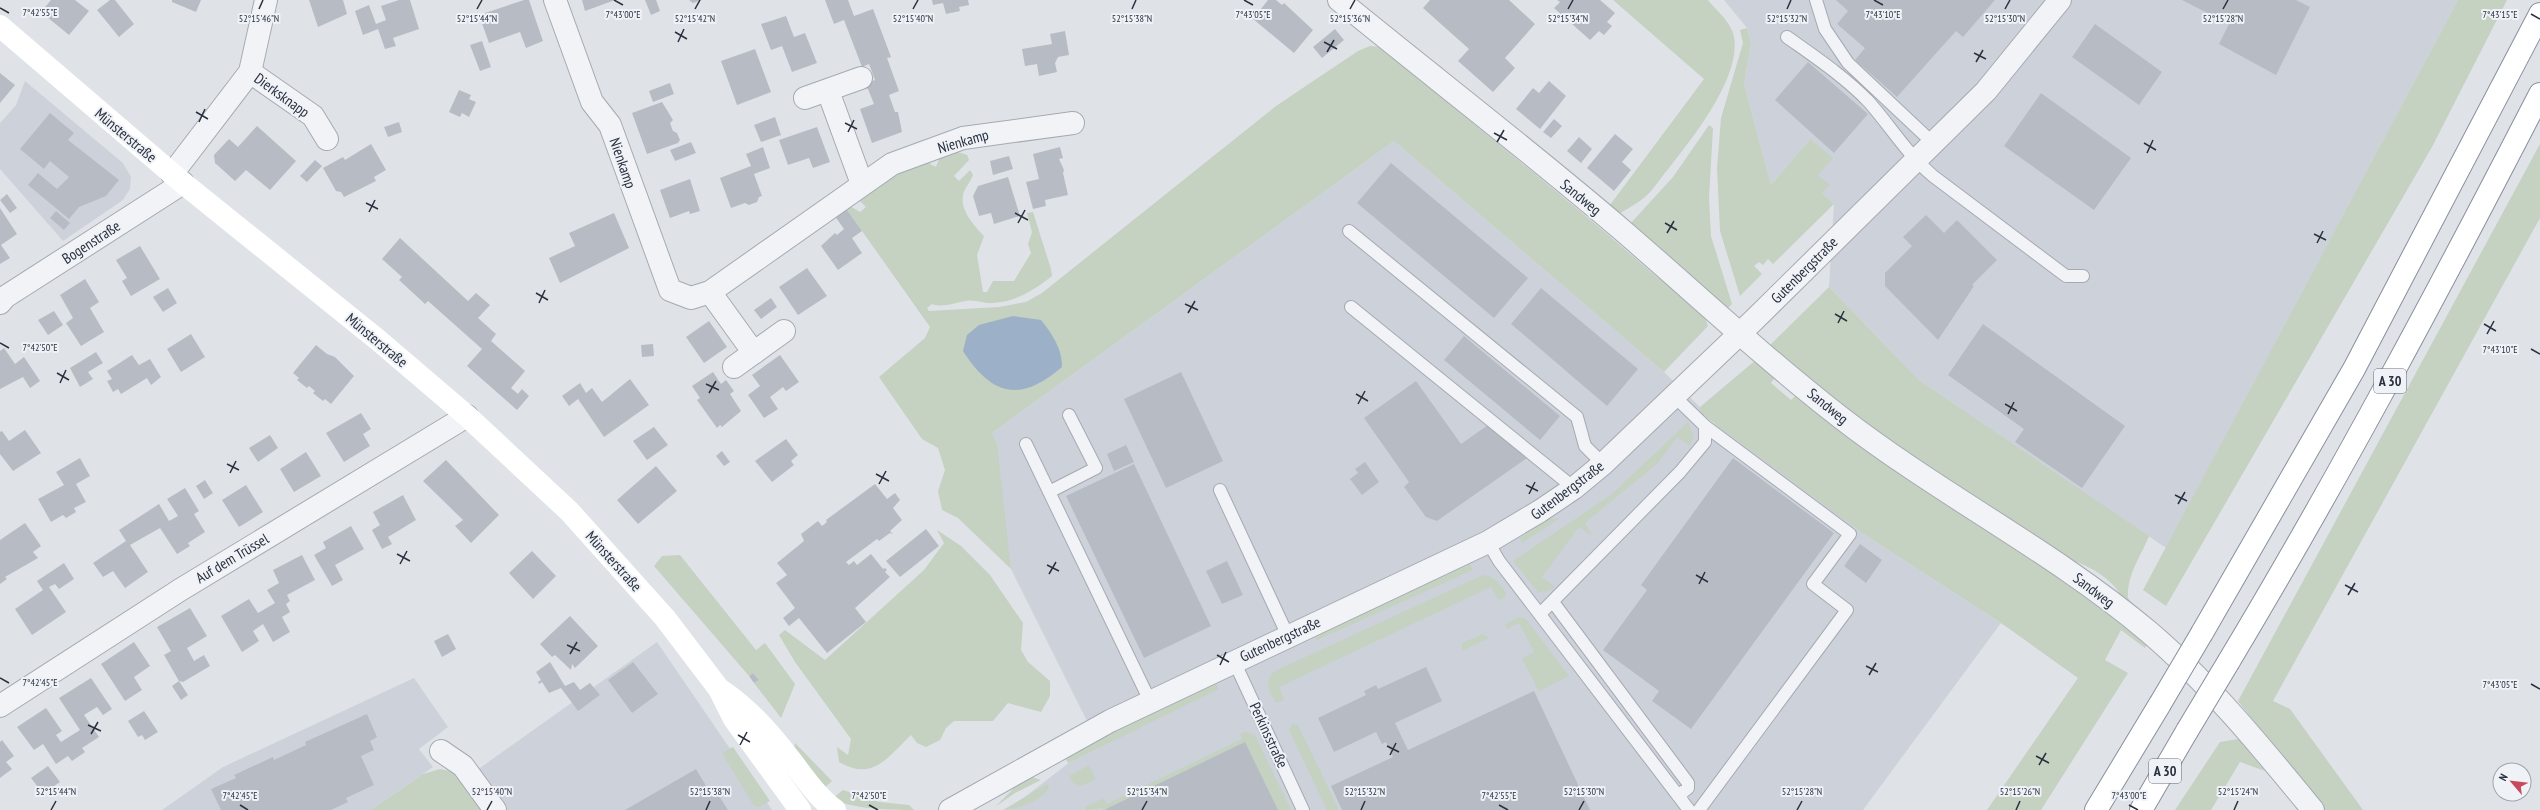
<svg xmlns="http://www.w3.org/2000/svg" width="2540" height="810" font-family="'PT Sans Narrow',sans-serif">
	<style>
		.built { fill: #cdd2da }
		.green { fill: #c5d1c1 }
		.water { fill: #9cb0c7 }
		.building { fill: #b7bcc4 }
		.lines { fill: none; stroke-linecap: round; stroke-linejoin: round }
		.service-casing { stroke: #a5aab2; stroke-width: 14 }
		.minor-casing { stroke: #a5aab2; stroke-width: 24 }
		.motorway-casing { stroke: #87909e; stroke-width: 24 }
		.service { stroke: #f2f3f6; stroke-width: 12 }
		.minor { stroke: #f2f3f6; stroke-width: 22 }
		.secondary { stroke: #fff; stroke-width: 22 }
		.motorway { stroke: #fff; stroke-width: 22 }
		.motorway-bridge-casing { stroke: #87909e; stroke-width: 24; stroke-linecap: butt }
		.motorway-bridge { stroke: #fff; stroke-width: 22 }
		.ticks { fill: none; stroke: #29303e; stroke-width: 1.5 }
		.labels { text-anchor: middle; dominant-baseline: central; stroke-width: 4; stroke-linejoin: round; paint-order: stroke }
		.shield { fill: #eff2f6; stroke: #646a75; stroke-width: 1 }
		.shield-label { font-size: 14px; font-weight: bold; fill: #29303e }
		.street-label { font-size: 15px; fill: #29303e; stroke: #eff2f6 }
		.ticks-label { font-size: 10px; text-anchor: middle; fill: #29303e; stroke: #eff2f6; stroke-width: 4; stroke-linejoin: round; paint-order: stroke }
	</style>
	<rect width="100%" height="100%" fill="#dfe3e8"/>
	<!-- built -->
	<path class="built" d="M1724,0H2458L2166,548L1919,380L1829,287L1834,204L1822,193L1810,139L1771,185L1744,84L1751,43L1747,28Z
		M25,81L123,163L131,177L130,189L123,200L63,241L0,169V123L16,105Z
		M1394,141L1664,372L1700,407L1699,412L1714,424L1722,427L1862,533L2001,623L1863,810H1008L1097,741L1011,569L992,433Z
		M657,642L772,810H414L449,790Z
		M414,678L448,727L419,749L433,767L371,810H162L223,767Z"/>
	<!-- green -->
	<path class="green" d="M1613,0H1708C1716,10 1732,23 1734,37C1741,78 1693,137 1669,168C1661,177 1654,189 1646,196C1637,204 1625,210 1615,216L1607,209L1704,79Z
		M2458,0H2507L2432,147L2166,606L2143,590Z
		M1747,28L1751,43L1744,84L1771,185L1810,139L1833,158L1818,175L1830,185L1822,193L1834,204L1773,264L1768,259L1763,265L1759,262L1754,266L1762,274L1740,296L1720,231L1717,168L1721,118L1743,43L1740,30Z
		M1370,46L1379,47C1470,121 1562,194 1651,272C1671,290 1701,299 1708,326L1664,372L1394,141L992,433L997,444L1011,569L958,518L942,510L938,491L945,470L938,448L922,439L879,377L925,338L930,327L845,207L850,206L860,212L866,207L860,201L861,196L876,183L932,157L930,164L936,167L940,156L958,152L967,155L969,160L954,176L959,181L970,170L973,175C971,181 964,189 963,195C960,211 974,225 984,236L977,255L983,292H987L993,281H1014L1031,253L1028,244L1032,232L1027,213L1033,212L1051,269L1052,276C1034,290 1016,302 993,303C984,304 975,299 966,301C954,303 943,308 932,304L927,308L929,311L999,307L1026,302L1042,293L1276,106L1358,51Z
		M1709,125L1713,128L1709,198L1711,236L1732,304L1725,311L1630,224L1673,177Z
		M2540,144V218L2273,701L2290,709L2363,810H2323L2238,701Z
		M1829,287L1919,380L2149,536C2140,558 2127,574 2128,598L2139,611C2122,605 2125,599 2114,586C2100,571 2078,560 2058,558L1882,442L1769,346Z
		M1757,359L1778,373L1771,383L1791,400L1796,395L2080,588L2147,644L2145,648L2121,630L2105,660L2128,673L2041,810H1987L2078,678L2001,623L1862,533L1699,412L1700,407Z
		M1688,422L1694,436L1690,446L1677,437L1658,463L1585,523L1592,536L1579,527L1542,577L1555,587L1549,591L1538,592L1513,561L1612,494Z
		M1560,518L1522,543L1520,538L1548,519Z
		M937,530L961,546L990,575L1023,623L1021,650L1028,662L1050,681V696L1041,712L1008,703L993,721H954L946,728L940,740L926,747L917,743L911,735C888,757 873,782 839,762L837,747L848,755L851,739L795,662L779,635L785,630L825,660L924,570L944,543Z
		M680,555L756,650L765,643L795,684L781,718L754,683L759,680L753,673L749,676L654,566L662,556Z
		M1470,564L1473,570L1315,641L1318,633Z
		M1483,575C1495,576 1500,584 1506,593L1505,597L1498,600L1491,587L1279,687L1284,700L1276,703C1269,692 1263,680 1275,671Z
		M1519,617L1526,619L1569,676L1539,691L1522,659L1534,652L1519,623L1507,629L1505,624Z
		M1483,634L1489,638L1462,651V643Z
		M1216,684L1219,689L1068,763L1065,758C1113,730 1164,704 1216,684Z
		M1293,723L1298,725L1339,810H1327L1289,730Z
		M1246,732L1255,735L1291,810H1103L1102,808L1087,810L1085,807L1104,798L1107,804L1242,739L1240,734Z
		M2238,739L2265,771L2240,762L2211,810H2175L2220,742Z
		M795,743L832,781L822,790L793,754Z
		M733,747L770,801L759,807L754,806L722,753Z
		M1089,765L1096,779L1081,786L1073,783L1069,776Z
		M440,769L455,772L486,810H371L423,774Z
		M1032,777L1041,780L1015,793L995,807L1015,787Z
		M1047,784L1049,788C1043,800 1017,810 1003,810Z
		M843,790L879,802L909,805L914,810C890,810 854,809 832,799Z"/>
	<!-- water -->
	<path class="water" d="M1013,316L1041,320C1052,334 1062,348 1062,367C1020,403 992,396 963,351L967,335L979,325Z"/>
	<!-- building -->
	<path class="building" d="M51,0H75L89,11L69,35L41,12Z
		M110,0H115L134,24L119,37L97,10Z
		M172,0H201L196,12L172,2Z
		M309,0H343L347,14L318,27Z
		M399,0H410L419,29L393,38L396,46L385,49L378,29L363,35L355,11L369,5L376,24L386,20L381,6Z
		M524,0H529L543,41L526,48L520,32L489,43L479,15Z
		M582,0H615L585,11Z
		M645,0H656L660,11L651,15Z
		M689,0H702L693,3Z
		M825,0H848L854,16L873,9L891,57L887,58L899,91L889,95L895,112H898L902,132L872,143L860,109L874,104L866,84L875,80L869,64L862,67L844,20L834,24Z
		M932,0H968L969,5L959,7L960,11L946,14L943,3L933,5Z
		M1268,0H1276L1282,5L1284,3L1313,30L1294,53L1253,19Z
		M1430,0H1509L1535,24L1505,58L1515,68L1493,92L1458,61L1469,49L1423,8Z
		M1557,0H1600L1615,13L1607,22L1612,26L1604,35L1599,31L1590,40L1554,8L1560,2Z
		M1836,0H1995L1963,37L1956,31L1897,97L1855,60L1865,48L1837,24L1848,11Z
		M2182,0H2296L2310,7L2276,75L2219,44L2229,24Z
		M786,16L794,37L805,33L817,63L792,72L782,46L771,50L761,24Z
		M2095,24L2162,72L2139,105L2072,57Z
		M1335,29L1344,40L1322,58L1313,47Z
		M1065,31L1069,55L1058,57L1055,63L1057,72L1039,76L1037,64L1025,66L1022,49L1052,44L1050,34Z
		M482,41L491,67L480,71L470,45Z
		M755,49L771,92L737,105L721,61Z
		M1808,62L1868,114L1834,153L1775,100Z
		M0,73L15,85L0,103Z
		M1549,81L1566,96L1540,129L1516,109L1533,88L1539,93Z
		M670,83L674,94L653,102L649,91Z
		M459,90L471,95L469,99L476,102L469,117L462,113L460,117L449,112Z
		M2041,93L2131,158L2094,210L2004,146Z
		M662,102L673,120L670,123L673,131L677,133L680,140L678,143L647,154L632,113Z
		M50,113L74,133L68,140L119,180L106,196L79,207L69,219L28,185L38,173L57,189L69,177L50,161L44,169L20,149Z
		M775,117L781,135L761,142L754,125Z
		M1554,119L1562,126L1551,138L1543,132Z
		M399,122L402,132L388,137L384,127Z
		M257,126L296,161L270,190L246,170L235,181L215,163L214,155L229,139L238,147Z
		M817,127L830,162L813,168L809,158L788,165L779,140Z
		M1615,134L1633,149L1622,162L1631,170L1614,191L1587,168Z
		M1579,137L1592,149L1581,163L1567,151Z
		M691,142L696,153L675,161L670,150Z
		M371,144L386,170L374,177L376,181L344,197L341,192L336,191L323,168L343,157L345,160Z
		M763,147L770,168L754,174L762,196L759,197L757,202L749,205L745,203L731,208L720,178L751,166L746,154Z
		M1060,147L1063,158L1059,159L1064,170L1063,173L1068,195L1045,200L1046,206L1033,209L1026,182L1039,179L1033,154Z
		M1009,156L1013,169L993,175L990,161Z
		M315,160L322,166L307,182L300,176Z
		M1391,163L1528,278L1494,318L1357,203Z
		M1008,177L1020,216L994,224L991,213L979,216L973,196L978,186Z
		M690,179L700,211L690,214L689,211L670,218L660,190Z
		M7,194L17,208L10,213L0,200Z
		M845,207L862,231L852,238L862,253L838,270L821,246L835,233L837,235L844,229L834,215Z
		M0,208L17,234L1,245L10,258L0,264Z
		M56,211L70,223L64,230L50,218Z
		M614,213L629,248L560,283L549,258L575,246L569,233Z
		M1926,215L1944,233L1957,220L1997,260L1972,285L1974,286L1938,340L1885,286V273L1912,246L1903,237Z
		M400,238L468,301L476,293L490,305L478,318L496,334L491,341L525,371L511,388L518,394L522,389L529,396L517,410L467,366L482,349L428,301L425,304L399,280L402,277L382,259Z
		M140,246L160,279L131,296L122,281L127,278L116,260Z
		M807,268L827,296L798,315L779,287Z
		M85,279L99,302L90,308L104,332L81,346L66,323L73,318L60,295Z
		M168,288L177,303L163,312L153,297Z
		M1541,288L1638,369L1607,406L1511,324Z
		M771,298L777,307L761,319L754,310Z
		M54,311L63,325L48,335L38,320Z
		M709,321L727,347L704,363L686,337Z
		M1983,324L2125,426L2082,488L2015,442L2024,429L1948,375Z
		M191,334L205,357L181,372L167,349Z
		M1464,336L1560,416L1540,440L1444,360Z
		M653,344L654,356L642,357L641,345Z
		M316,345L327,354L335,357L354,376L331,404L325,399L323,401L313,393L315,391L309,386L307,388L297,380L299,378L293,373Z
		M4,348L15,364L24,357L40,381L30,388L23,377L0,389V351Z
		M96,352L103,363L88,372L93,379L80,387L70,368Z
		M132,355L139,365L150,359L161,377L151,385L147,378L121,394L118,389L113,392L107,381L112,379L107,371Z
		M780,355L799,382L786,391L783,387L770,397L778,409L764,418L748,395L760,386L752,375Z
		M713,372L721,384L726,380L734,391L730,394L741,411L722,427L720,425L717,428L697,400L700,398L692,386Z
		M1181,372L1223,461L1166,488L1124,399Z
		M630,379L649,405L604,437L578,399L569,406L562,396L580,383L586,393L592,388L602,402Z
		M1416,381L1461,444L1488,425L1527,458L1437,521L1426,517L1404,487L1409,482L1364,418Z
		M361,413L371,429L363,434L370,446L344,462L326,433Z
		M654,427L668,445L647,460L633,441Z
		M25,430L41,453L13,471L0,454V432L2,431L9,441Z
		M270,435L278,448L258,462L249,448Z
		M786,439L798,455L791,461L794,465L772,482L755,461Z
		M1126,445L1134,462L1114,471L1107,454Z
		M722,451L730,462L724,466L716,456Z
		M306,452L321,476L294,492L280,469Z
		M80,458L90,476L76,484L86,502L74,508L76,512L66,518L63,515L51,522L38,499L64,485L56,472Z
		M1733,458L1834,533L1691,729L1652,701L1659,691L1603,650L1647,590L1641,585Z
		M446,460L499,515L471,543L455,526L463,520L423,481Z
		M1365,462L1379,482L1362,495L1350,479L1358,473L1355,469Z
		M1134,464L1211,626L1144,658L1066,496Z
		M656,466L677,491L638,524L617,500Z
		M205,480L213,493L204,499L196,486Z
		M875,484L887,499L895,493L900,500L893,508L902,520L890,531L893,534L890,533L879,541L877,539L846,562L849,565L854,561L857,565L871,554L883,569L885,568L887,570L885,572L890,577L855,608L866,622L827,653L799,618L789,626L783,618L795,608L776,583L787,575L777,563L804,541L801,534L818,521L822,526L827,522L826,520Z
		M246,485L263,512L239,527L222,500Z
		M185,488L199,511L194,514L205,532L188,543L190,546L177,554L160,528L130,545L148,572L125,588L113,571L103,577L93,563L126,541L119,530L159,504L169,521L178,516L167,499Z
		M403,495L416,520L388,537L392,544L382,549L372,530L380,525L373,512Z
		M25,523L41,546L33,552L38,558L5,577L7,579L0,584V540Z
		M351,526L364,549L335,565L343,580L332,586L314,555L326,548L323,542Z
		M926,529L939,546L900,577L886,561Z
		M1860,544L1882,560L1866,583L1844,566Z
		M532,551L556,576L533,599L509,573Z
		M302,555L315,580L287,595L290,601L286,604L290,612L282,617L290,632L273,642L263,624L253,631L259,641L242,652L221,616L249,599L258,613L275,603L267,590L279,583L273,570Z
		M1227,561L1243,595L1222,604L1206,571Z
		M64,563L74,579L59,589L55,584L49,587L66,612L32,635L15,609L43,590L37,581Z
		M190,608L207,636L187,648L194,661L204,655L210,666L183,682L179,681L188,695L181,700L172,686L179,681L164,655L171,651L157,627Z
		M570,616L598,646L575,668L572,664L571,670L555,655L552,657L540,644Z
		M448,634L456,649L442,657L434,641Z
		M134,642L150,666L134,677L142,690L125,701L101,664Z
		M550,662L565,686L574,682L580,690L590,683L600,695L578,711L561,688L549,693L542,682L539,684L538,682L541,680L536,672Z
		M633,662L658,694L632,713L608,680Z
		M1426,667L1442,701L1395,723L1408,750L1534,691L1590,810H1342L1331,786L1393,757L1386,742L1382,744L1376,732L1334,752L1318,718L1366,695L1364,691L1376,685L1378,689Z
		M753,673L759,680L754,683L749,676Z
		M91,678L112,709L103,715L97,707L84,715L99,737L82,748L85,752L72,761L68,756L56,764L43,744L34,750L17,727L46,708L62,731L56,735L61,742L80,730L59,698Z
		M144,711L158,732L145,740L142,735L138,737L128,721Z
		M367,714L377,737L370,741L374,750L361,756L374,785L346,798L348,802L331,810H221L220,808L211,789L236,778L234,775L273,757L274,760L306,745L305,742Z
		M2,740L14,756L6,762L12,769L0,778V742Z
		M1245,742L1278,810H1107L1106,809Z
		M48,766L60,782L43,794L31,778Z
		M696,769L711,794L716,791L728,810H625Z"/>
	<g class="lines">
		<!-- service casing -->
		<g class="service-casing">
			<path id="service" d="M1816,0L1825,29L1848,63L1933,143
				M1787,37C1815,57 1845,77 1869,102C1891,127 1907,154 1933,176L2066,276H2083
				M1349,231L1577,417L1585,446L1603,464
				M1351,307L1574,488
				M1026,444L1150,701
				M1220,490L1288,636
				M1049,492L1096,468L1069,415
				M1488,542L1499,561L1689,810
				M1553,602L1688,783V788L1678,796
				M1540,614L1680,472L1705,442V426L1674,396
				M1234,661L1303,810
				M1699,810L1847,610L1813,584L1850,534L1705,426"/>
		</g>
		<!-- minor casing -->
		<g class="minor-casing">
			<path id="minor" d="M555,0L592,102L610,125L670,290L691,298L710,292L892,164L963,138L1073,123
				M1339,0C1433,77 1530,151 1622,230C1694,292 1764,358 1840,417C1939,494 2053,551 2149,632C2211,685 2262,748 2313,810
				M250,72L313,116L327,139
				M828,91L862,184
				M805,98L861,78
				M172,174L250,72L266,0
				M710,292L754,353
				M0,303L5,297L183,183
				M734,367L784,331
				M0,706L180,590L467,416
				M441,751L463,766L495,810
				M950,810L1110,721L1488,542L1540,511L1574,488L1603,464L1755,319L1986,91L2060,0"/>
		</g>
		<!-- motorway casing -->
		<g class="motorway-casing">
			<path id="motorway" d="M2202,633L2354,369L2540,14
				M2229,661C2340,476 2441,286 2540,94
				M2096,810L2160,704
				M2141,810L2187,731"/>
		</g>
		<!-- service -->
		<use href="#service" class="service"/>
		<!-- minor -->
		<use href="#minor" class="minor"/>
		<!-- secondary -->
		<path class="secondary" d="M0,26L183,183L378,340L467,416L569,511L665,618L719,689L734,719L800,810
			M721,690C749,709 770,733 790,759C804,777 817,797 835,810"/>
		<!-- motorway -->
		<use href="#motorway" class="motorway"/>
		<!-- motorway-bridge casing -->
		<g class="motorway-bridge-casing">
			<path id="motorway-bridge" d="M2160,704L2202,633
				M2187,731L2229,661"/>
		</g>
		<!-- motorway-bridge -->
		<use href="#motorway-bridge" class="motorway-bridge"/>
	</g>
	<!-- ticks -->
	<path class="ticks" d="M614,0L623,5M1244,0L1253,5M1874,0L1883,5M0,8L9,13M259,9L263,0M477,9L482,0M695,9L700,0M913,9L918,0M1132,9L1136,0M1350,9L1355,0M1568,9L1573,0M1787,9L1791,0M2005,9L2010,0M2223,9L2228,0M2531,14L2540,19M675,32L687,39M678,42L684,29M1324,42L1337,49M1327,52L1334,40M1974,53L1986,59M1976,62L1983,50M196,112L208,119M199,122L205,109M845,123L857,129M848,132L854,120M1494,133L1507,140M1497,142L1504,130M2144,143L2156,150M2147,153L2153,140M366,203L378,209M369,212L375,200M1015,213L1028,220M1018,223L1025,210M1665,223L1677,230M1667,233L1674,221M2314,234L2326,240M2317,243L2323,231M536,293L548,300M539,303L545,290M1185,304L1198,310M1188,313L1195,301M1835,314L1847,321M1838,323L1844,311M2484,324L2496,331M2487,334L2494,321M0,343L9,348M2531,349L2540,354M57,373L69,380M60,383L66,370M706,384L719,390M709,393L716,381M1356,394L1368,401M1358,404L1365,391M2005,404L2017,411M2008,414L2014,402M227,464L239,470M230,473L236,461M876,474L889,481M879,484L886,471M1526,485L1538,491M1529,494L1535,482M2175,495L2187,501M2178,504L2185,492M397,554L410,561M400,564L407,551M1047,565L1059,571M1049,574L1056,562M1696,575L1708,582M1699,584L1705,572M2345,585L2358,592M2348,595L2355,583M567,645L580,651M570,654L577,642M1217,655L1229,662M1220,665L1226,652M1866,666L1878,672M1869,675L1876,663M0,678L9,683M2531,684L2540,689M88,725L101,731M91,734L98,722M738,735L750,742M740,745L747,732M1387,746L1399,752M1390,755L1396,743M2036,756L2049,763M2039,765L2046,753M240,805L248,810M869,805L878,810M1499,805L1508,810M2129,805L2138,810M51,810L56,801M487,810L492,801M706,810L710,801M1142,810L1147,801M1361,810L1365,801M1579,810L1584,801M1797,810L1802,801M2016,810L2020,801M2234,810L2238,801"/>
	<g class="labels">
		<!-- shield labels -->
		<g class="shield">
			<rect x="2374" y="369" width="32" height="24" rx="3"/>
			<rect x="2149" y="759" width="32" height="24" rx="3"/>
		</g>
		<g class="shield-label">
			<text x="2390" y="381">A 30</text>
			<text x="2165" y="771">A 30</text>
		</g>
		<!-- street labels -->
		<g class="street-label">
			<text transform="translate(282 95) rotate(36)">Dierksknapp</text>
			<text transform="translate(126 135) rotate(40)">Münsterstraße</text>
			<text transform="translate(963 141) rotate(-16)">Nienkamp</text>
			<text transform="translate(623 163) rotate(71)">Nienkamp</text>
			<text transform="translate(1581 197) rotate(39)">Sandweg</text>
			<text transform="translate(91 242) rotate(-33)">Bogenstraße</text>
			<text transform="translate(1804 270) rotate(-45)">Gutenbergstraße</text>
			<text transform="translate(377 340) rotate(40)">Münsterstraße</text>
			<text transform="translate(1828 406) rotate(39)">Sandweg</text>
			<text transform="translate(1567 490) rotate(-37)">Gutenbergstraße</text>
			<text transform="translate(232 558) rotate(-31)">Auf dem Trüssel</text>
			<text transform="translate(614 561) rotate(48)">Münsterstraße</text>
			<text transform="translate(2094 590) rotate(37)">Sandweg</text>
			<text transform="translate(1280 639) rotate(-25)">Gutenbergstraße</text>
			<text transform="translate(1269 735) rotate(65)">Perkinsstraße</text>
		</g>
	</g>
	<g class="ticks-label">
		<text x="40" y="16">7°42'55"E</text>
		<text x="2500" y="18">7°43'15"E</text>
		<text x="623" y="18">7°43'00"E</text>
		<text x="1253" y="18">7°43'05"E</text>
		<text x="1883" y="18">7°43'10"E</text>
		<text x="2005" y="22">52°15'30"N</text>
		<text x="259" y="22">52°15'46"N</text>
		<text x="477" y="22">52°15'44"N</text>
		<text x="695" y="22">52°15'42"N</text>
		<text x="913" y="22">52°15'40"N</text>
		<text x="1132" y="22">52°15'38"N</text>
		<text x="1350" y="22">52°15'36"N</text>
		<text x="1568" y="22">52°15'34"N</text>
		<text x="1787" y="22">52°15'32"N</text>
		<text x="2223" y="22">52°15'28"N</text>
		<text x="40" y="351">7°42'50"E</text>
		<text x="2500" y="353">7°43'10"E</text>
		<text x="40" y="686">7°42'45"E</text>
		<text x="2500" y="688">7°43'05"E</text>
		<text x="56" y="795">52°15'44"N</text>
		<text x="492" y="795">52°15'40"N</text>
		<text x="710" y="795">52°15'38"N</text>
		<text x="1147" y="795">52°15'34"N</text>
		<text x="1365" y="795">52°15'32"N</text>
		<text x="1584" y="795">52°15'30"N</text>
		<text x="1802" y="795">52°15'28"N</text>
		<text x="2020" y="795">52°15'26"N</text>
		<text x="2238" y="795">52°15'24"N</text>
		<text x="240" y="799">7°42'45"E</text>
		<text x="869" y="799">7°42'50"E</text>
		<text x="1499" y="799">7°42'55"E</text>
		<text x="2129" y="799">7°43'00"E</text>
	</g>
	<!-- north arrow -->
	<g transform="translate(2512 782) rotate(298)"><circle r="19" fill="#eff2f6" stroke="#a0a4ac"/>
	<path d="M0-3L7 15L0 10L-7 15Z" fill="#c8495b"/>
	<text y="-6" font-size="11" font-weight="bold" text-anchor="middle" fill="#29303e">N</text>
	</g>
</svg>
